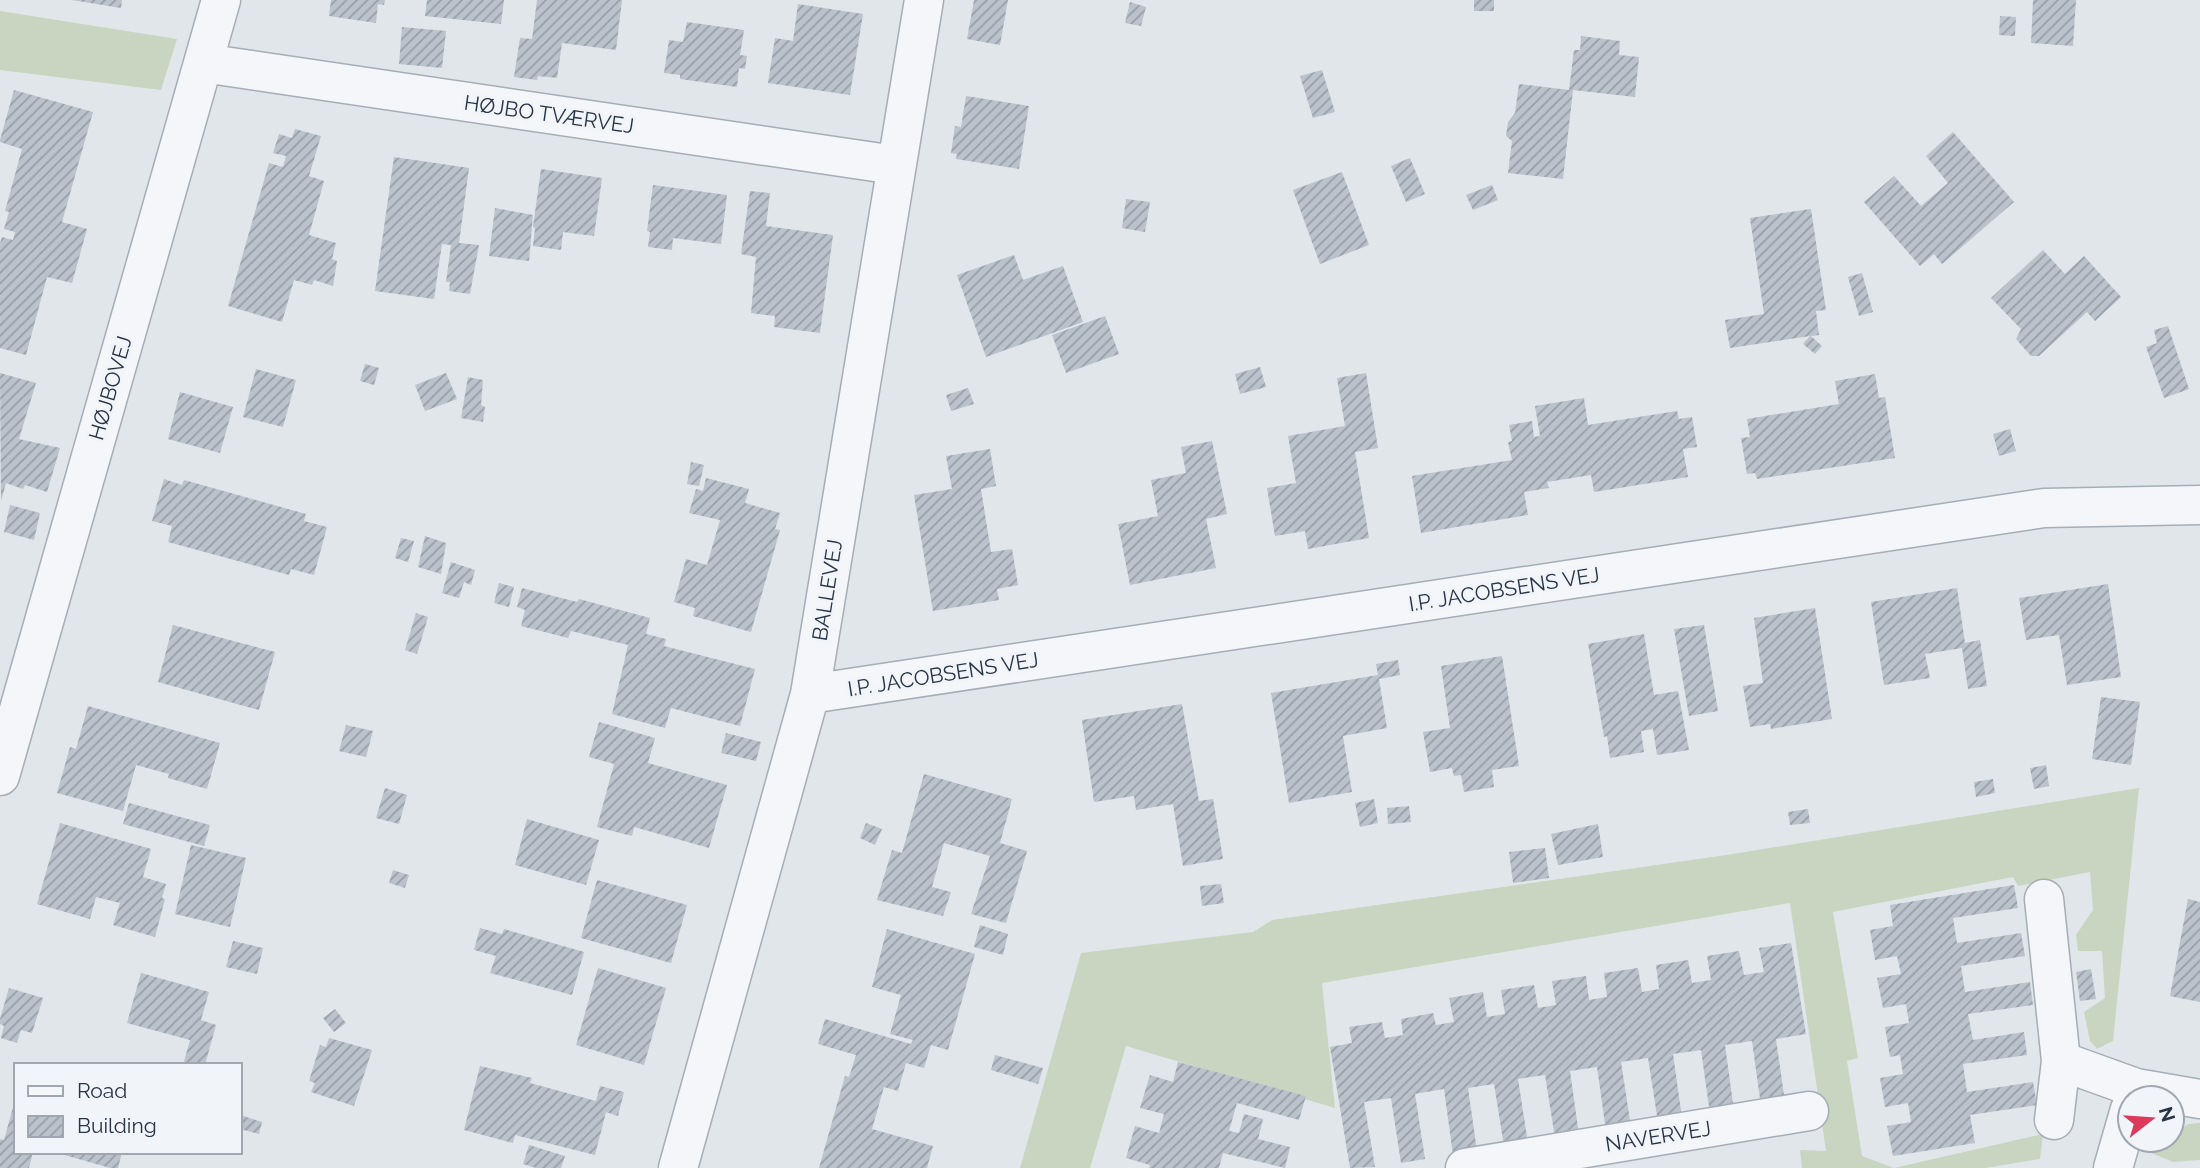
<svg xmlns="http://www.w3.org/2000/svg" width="2200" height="1168" font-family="Raleway,sans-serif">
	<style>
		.grass { fill: #c8d6c1 }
		.building { fill: url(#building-hatch) }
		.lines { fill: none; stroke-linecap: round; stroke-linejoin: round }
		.minor-casing { stroke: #a5adb6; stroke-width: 41 }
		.minor { stroke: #f4f6f9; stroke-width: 38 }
		.labels { text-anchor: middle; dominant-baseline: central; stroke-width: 6; stroke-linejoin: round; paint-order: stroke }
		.street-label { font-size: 21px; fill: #273445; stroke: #f1f4f8 }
	</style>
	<defs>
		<pattern id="building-hatch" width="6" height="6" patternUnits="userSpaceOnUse" patternTransform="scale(1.75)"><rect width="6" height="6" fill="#bac2cc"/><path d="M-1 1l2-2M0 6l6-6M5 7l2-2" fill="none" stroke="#979ea7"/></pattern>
	</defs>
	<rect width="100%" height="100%" fill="#e1e6eb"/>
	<!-- grass -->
	<path class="grass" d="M0,11L177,39L161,90L0,70Z
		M2139,788L2113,1041L2097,1049L2090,1041L2084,1012L2105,998L2102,951H2078L2076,935L2093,910L2090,872L2018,886L2013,877L1833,912L1858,1058L1847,1061L1862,1156L1894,1168L2043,1134L2040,1159L1985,1168H1802L1800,1150L1826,1151L1790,903L1322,983L1335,1108L1126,1046L1090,1168H1020L1081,953L1253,932L1272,920L1733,854Z
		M2200,1123V1160L2173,1162L2149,1152L2159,1140H2172V1133L2189,1124Z"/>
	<!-- building -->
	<path class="building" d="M72,0H122L121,8Z
		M331,0H385L384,5L378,4L376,23L329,16Z
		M427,0H504L501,24L425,16Z
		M537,0H622L616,50L562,43L557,78L538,76L537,80L514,77L520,38L532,39Z
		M974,0H1008L1000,45L967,39Z
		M1474,0H1494V11H1474Z
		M2033,0H2076L2073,46L2031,43Z
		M1130,2L1146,7L1141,26L1125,23Z
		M798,4L863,14L850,95L768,83L775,38L793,41Z
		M2000,16L2016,17L2015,36L1999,35Z
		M687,22L744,30L740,55L747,56L745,69L739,68L737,87L680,79V75L664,73L669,40L683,42Z
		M402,27L446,31L442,68L399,64Z
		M1581,36L1620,41L1619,55L1639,57L1635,97L1573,90L1563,179L1508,173L1512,141L1506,136L1508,122L1515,113L1519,84L1569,90L1574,50H1580Z
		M1322,70L1335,112L1313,118L1300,76Z
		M14,90L93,112L62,222L87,229L72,283L47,277L26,355L0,348V243L2,237L13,240L15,232L4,229L9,212L5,211L22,149L0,142V140Z
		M966,96L1029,106L1019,169L956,159L957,154L951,153L955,126L961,127Z
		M295,129L321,136L309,176L324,181L309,235L336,243L332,259L337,261L333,286L314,280L312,285L294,280L282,322L228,306L269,163L283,167L286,156L273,153L279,134L292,138Z
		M1953,132L2014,202L1942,264L1934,254L1920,266L1864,202L1894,176L1921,206L1948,183L1926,156Z
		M394,157L469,168L459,243L479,245L470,294L449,291L450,282H446L451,245L442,244L434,299L375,291Z
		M1410,158L1425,194L1406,202L1391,166Z
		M541,169L602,178L594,236L563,232L561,250L533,246L535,228L533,227Z
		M1342,172L1369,245L1320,264L1293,190Z
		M653,185L727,195L721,244L673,238L672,250L648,247L650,232L647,231Z
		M1492,185L1498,200L1473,210L1466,195Z
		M750,191L770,193L766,226L833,235L820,333L774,327L775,316L751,313L756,257L741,254Z
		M1126,199L1150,202L1145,232L1122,228Z
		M495,208L533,215L529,261L489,256Z
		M1811,209L1826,310L1816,311L1819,335L1811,336L1822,346L1815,354L1803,344L1810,336L1730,348L1725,320L1764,314L1750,218Z
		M2043,250L2065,274L2084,256L2121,297L2095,321L2087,312L2039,356H2031L2016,339L2021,329L1991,298Z
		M1014,255L1023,280L1063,266L1083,322L986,357L957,275Z
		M1862,273L1873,312L1859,316L1848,277Z
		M1105,316L1119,354L1066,373L1052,335Z
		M2168,326L2189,389L2164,398L2146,347L2157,343L2154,330Z
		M365,364L379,368L374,385L360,381Z
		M1260,367L1266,387L1240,394L1235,374Z
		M256,369L296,380L283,427L243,417Z
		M0,373L36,383L19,439L60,448L47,492L25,485L23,489L6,483L1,501Z
		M446,373L457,399L425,411L415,385Z
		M1366,373L1378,448L1355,452L1369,538L1308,549L1305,531L1275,536L1267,488L1296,483L1288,436L1345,426L1337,378Z
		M1875,374L1879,398L1885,397L1895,458L1757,479L1755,473L1747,474L1741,438L1750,437L1747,419L1839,404L1835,381Z
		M468,377L483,380L481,405L485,407L483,422L461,418Z
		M968,388L974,404L951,411L946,395Z
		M180,392L233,407L220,453L168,439Z
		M1584,398L1588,425L1677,411L1679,419L1692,417L1697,447L1683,449L1688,477L1594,492L1591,475L1547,482L1549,488L1524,492L1528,515L1421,533L1412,476L1512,460L1508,442L1512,441L1509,425L1532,421L1534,437L1540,436L1535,406Z
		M2010,429L2016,451L1999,456L1993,434Z
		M1212,441L1227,514L1206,519L1216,568L1130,585L1118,524L1158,516L1151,480L1186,473L1181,447Z
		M990,449L996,486L981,489L991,552L1012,549L1018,585L997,589L999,600L933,611L914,495L952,489L946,456Z
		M691,462L704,465L699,486L687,484Z
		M706,478L749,489L745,503L780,513L775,529L780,530L751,632L693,616L695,608L674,602L686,559L707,565L720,520L689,513L696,489L703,491Z
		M164,479L182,485L184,480L306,514L304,521L327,527L314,575L291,569L289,575L168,542L172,526L152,521Z
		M10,505L40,513L34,540L4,532Z
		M425,536L446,543L441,574L418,567Z
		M401,538L414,541L408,562L395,558Z
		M451,562L475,570L471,585L464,582L459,598L442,593Z
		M499,583L514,587L509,607L494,603Z
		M2108,584L2121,677L2067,685L2059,635L2026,640L2019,598Z
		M522,588L577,602L579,599L650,618L646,634L666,639L664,646L755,669L740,726L671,708L665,728L612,714L628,645L571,631L568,638L521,626L525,610L517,607Z
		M1957,588L1965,643L1980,640L1987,686L1968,689L1962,648L1925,654L1930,678L1884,685L1871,602Z
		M1815,608L1832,719L1771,729L1770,724L1750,727L1743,686L1763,683L1754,618Z
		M416,613L428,617L417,654L405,650Z
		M173,625L275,652L259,710L158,682Z
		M1704,625L1718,711L1689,716L1674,629Z
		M1644,634L1654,695L1678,691L1689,750L1657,755L1653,729L1641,731L1644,752L1610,758L1607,736L1604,737L1588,644Z
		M1502,656L1519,766L1492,770L1494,787L1464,792L1461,775L1454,776L1452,768L1430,772L1423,732L1450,728L1441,666Z
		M1398,660L1400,675L1379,679L1387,728L1343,736L1352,792L1289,803L1271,693L1378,675L1376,664Z
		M2101,697L2140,702L2131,765L2092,759Z
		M1182,704L1199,801L1213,799L1223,859L1183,866L1173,804L1136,810L1134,796L1094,802L1082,720Z
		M88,706L220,743L207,789L168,778L169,774L136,765L123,811L57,793L70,747L76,749Z
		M599,722L655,738L648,763L727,785L709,848L634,827L632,836L597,827L614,764L589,757Z
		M346,725L373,731L366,757L339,751Z
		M726,733L761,742L756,761L721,753Z
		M2046,765L2049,786L2034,789L2030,768Z
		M924,774L1012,799L1000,843L1027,851L1006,923L971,914L990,856L944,843L932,887L951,892L943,916L877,900L892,850L902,853Z
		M1993,779L1995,793L1976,797L1974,782Z
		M385,788L407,795L399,824L376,818Z
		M1374,799L1378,823L1360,827L1355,803Z
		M129,803L210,825L204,846L123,824Z
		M1409,806L1411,822L1388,824L1387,808Z
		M1808,809L1810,823L1790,825L1788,812Z
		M527,819L599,840L586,885L515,865Z
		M60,823L151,849L143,877L166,884L162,898L165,899L155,937L113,925L120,903L96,897L90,919L37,904Z
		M866,823L882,829L875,845L860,838Z
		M1598,824L1603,857L1558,865L1551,834Z
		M191,845L246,858L230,927L175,914Z
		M1545,848L1549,878L1513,883L1509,852Z
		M393,870L409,875L405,888L389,883Z
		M597,880L687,905L671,963L581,938Z
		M1221,884L1224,903L1202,906L1200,886Z
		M2014,885L2018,908L1953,918L1957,943L2021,933L2025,956L1961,966L1965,992L2030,982L2033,1005L1968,1014L1973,1040L2024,1032L2027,1055L1963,1064L1967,1092L2033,1082L2037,1105L1970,1115L1975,1143L1893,1156L1887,1126L1911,1122L1908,1103L1885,1107L1880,1078L1903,1074L1900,1055L1890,1057L1885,1027L1909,1023L1906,1004L1883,1008L1877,978L1901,974L1897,956L1875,960L1870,930L1893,926L1890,905Z
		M2188,899L2200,902V1002L2170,996Z
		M980,925L1008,934L1003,955L974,947Z
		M480,928L502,934L504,929L584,952L572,995L490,973L496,956L474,950Z
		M887,929L975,954L948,1050L931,1045L924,1068L906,1063L898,1091L884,1087L872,1129L933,1146L927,1168H819L845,1076L849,1077L856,1055L818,1044L825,1019L911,1044L913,1040L890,1034L901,995L872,987Z
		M233,941L263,948L257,974L226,967Z
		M1791,943L1806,1034L1776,1039L1785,1102L1761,1106L1752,1041L1725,1045L1734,1111L1710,1114L1701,1050L1673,1054L1682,1118L1658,1122L1648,1058L1621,1062L1631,1127L1606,1131L1597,1067L1570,1071L1579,1135L1555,1138L1545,1075L1518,1079L1528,1143L1504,1146L1494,1084L1468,1088L1477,1151L1453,1155L1444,1089L1415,1094L1425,1159L1401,1163L1391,1098L1364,1102L1375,1167L1350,1168L1330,1047L1352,1043L1349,1027L1382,1022L1385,1038L1403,1035L1401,1019L1433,1013L1436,1025L1454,1022L1449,998L1483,992L1487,1017L1505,1014L1501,990L1534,985L1538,1008L1556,1005L1552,981L1586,976L1589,1000L1607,997L1604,973L1638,968L1642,992L1659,989L1656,965L1688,960L1692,983L1711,980L1707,956L1739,951L1744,975L1764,972L1759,948Z
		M598,968L666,988L644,1065L576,1045Z
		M2091,969L2096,999L2080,1001L2076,972Z
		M141,973L209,992L201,1020L216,1025L205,1065H183L190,1040L127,1023Z
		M9,988L43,998L32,1033L21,1030L17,1043L1,1038L4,1026L0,1024V1019Z
		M335,1009L346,1023L334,1032L323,1018Z
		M329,1038L372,1050L354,1106L311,1092L315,1083L309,1081L320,1045L326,1047Z
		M995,1055L1043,1068L1038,1084L991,1070Z
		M1178,1062L1306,1096L1299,1120L1237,1103L1229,1131L1239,1133L1244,1114L1263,1119L1258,1139L1290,1147L1285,1168L1223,1153L1219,1168H1149L1150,1165L1126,1158L1135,1126L1159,1133L1164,1114L1140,1108L1150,1075L1173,1082Z
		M480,1066L532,1078L530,1083L596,1101L600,1086L624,1092L618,1116L606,1112L595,1155L515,1135L513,1143L464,1130Z
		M15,1100L16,1152H33L29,1168H0V1139L4,1140Z
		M240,1115L262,1122L259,1134L240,1129Z
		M529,1145L565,1156L561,1168H536L523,1164Z
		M54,1152H122L118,1168H110Z"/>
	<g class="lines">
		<!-- minor casing -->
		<g class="minor-casing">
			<path id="minor" d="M203,63L895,165
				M810,694L2044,508L2200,505
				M0,776L221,0
				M2044,899L2061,1061L2054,1120
				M2061,1061L2136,1088
				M2133,1098L2136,1088L2200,1099
				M678,1168L810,694L924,0
				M1465,1168L1809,1111
				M2113,1168L2130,1109"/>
		</g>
		<!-- minor -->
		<use href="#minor" class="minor"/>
	</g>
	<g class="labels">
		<!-- street labels -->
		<g class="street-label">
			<text transform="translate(549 114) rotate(8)">HØJBO TVÆRVEJ</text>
			<text transform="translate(110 388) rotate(-74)">HØJBOVEJ</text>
			<text transform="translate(1504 589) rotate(-9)">I.P. JACOBSENS VEJ</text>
			<text transform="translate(827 590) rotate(-81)">BALLEVEJ</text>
			<text transform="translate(943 674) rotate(-9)">I.P. JACOBSENS VEJ</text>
			<text transform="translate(1658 1136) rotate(-9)">NAVERVEJ</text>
		</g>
	</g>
	<!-- legend -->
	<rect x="14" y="1063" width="228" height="91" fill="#f1f4f8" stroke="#a0a7b0" stroke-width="2"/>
	<rect x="28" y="1086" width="35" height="10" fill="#f4f6f9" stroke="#a0a7b0" stroke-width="2"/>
	<text x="77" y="1098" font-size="21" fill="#273445">Road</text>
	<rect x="28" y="1116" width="35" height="21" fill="url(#building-hatch)" stroke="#a0a7b0" stroke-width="2"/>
	<text x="77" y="1133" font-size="21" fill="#273445">Building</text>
	<!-- north arrow -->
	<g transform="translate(2151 1119) rotate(73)"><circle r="33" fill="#f1f4f8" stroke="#a0a7b0" stroke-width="2"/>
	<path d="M0-5L12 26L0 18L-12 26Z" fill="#dd395b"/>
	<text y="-10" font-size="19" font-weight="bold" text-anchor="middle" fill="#273445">N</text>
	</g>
</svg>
